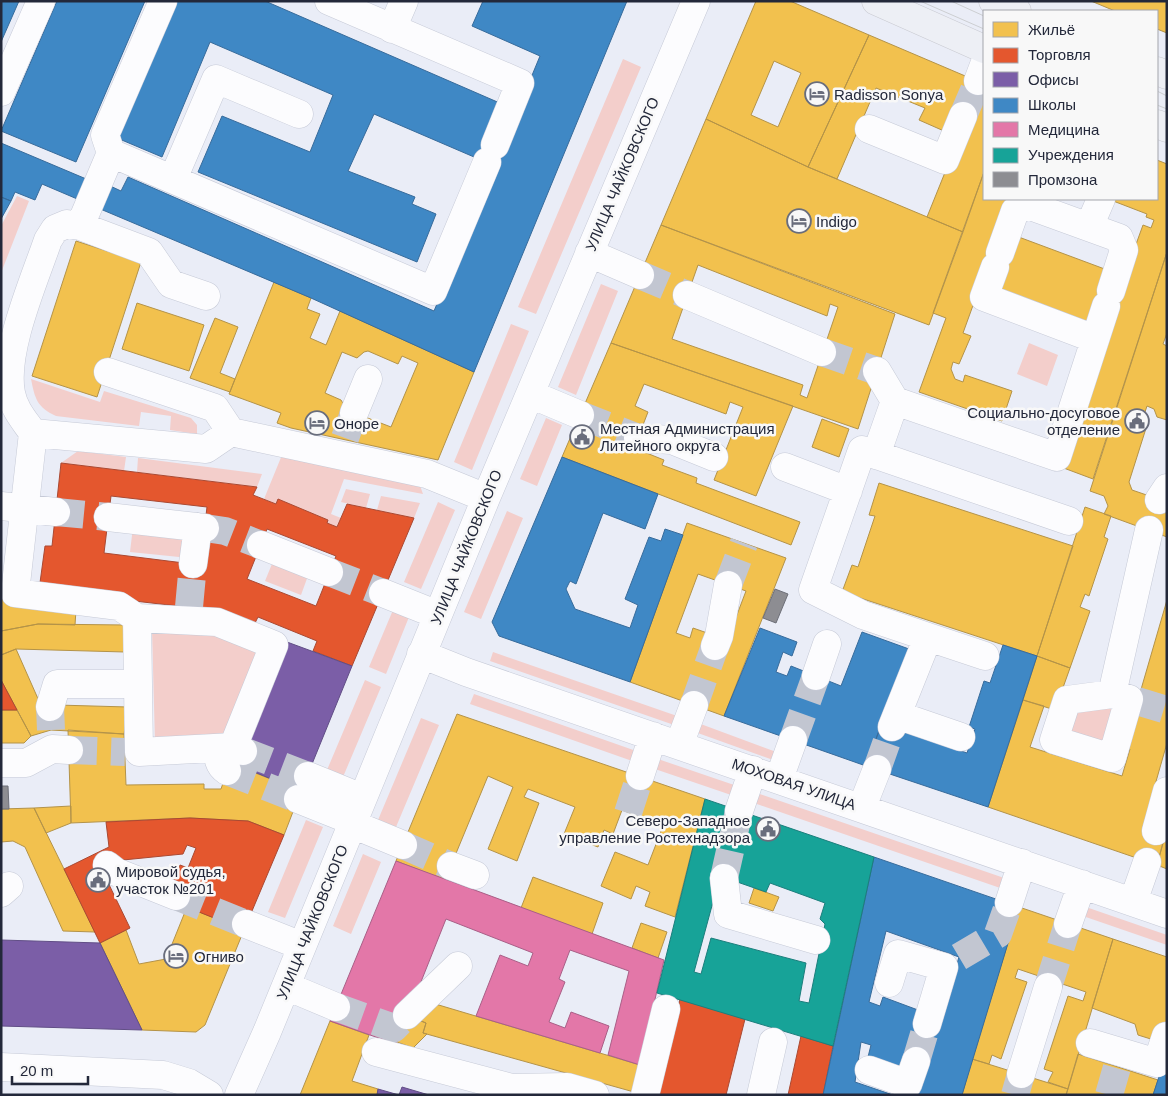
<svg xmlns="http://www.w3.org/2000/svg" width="1168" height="1096" font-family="Arial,sans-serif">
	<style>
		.green { fill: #f3cecb }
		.homes { fill: #f2c14e; stroke: #b49348; fill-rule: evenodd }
		.shops { fill: #e4572e; stroke: #aa4932; fill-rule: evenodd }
		.offices { fill: #7b5ea7; stroke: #614e86 }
		.schools { fill: #3f88c5; stroke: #376b9b; fill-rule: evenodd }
		.health { fill: #e377a8; stroke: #a95f87 }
		.public { fill: #17a398; stroke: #1b7e7c; fill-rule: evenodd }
		.industry { fill: #8d8d92; stroke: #6d6f78 }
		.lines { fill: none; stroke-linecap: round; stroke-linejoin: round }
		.minor-tunnel { stroke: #c2c6d1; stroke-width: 28; stroke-dasharray: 28 14; stroke-linecap: butt }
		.minor-casing { stroke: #c6cad7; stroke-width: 29 }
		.major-casing { stroke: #c8c9d1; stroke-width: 29 }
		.minor { stroke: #fcfcfe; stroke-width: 28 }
		.major { stroke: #edeff5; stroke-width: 28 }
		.tram { stroke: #ccced1; stroke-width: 1 }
		.labels { text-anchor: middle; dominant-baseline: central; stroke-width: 5; stroke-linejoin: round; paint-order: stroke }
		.poi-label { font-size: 15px; fill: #23283a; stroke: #f8f8f8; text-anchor: start }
		.street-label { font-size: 15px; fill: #23283a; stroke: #f8f8f8 }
	</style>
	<rect width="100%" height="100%" fill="#eaedf7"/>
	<!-- green -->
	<path class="green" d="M623,59L641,67L536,314L518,307Z
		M17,196L29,201L1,273V226Z
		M601,284L618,291L576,395L558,387Z
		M511,324L529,331L472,470L454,462Z
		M1029,343L1058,355L1047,386L1017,374Z
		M31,379L100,402L104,391L191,418L197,425V434L170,430L171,416L141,412L139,426L56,416C37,407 35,399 31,379Z
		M546,418L562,425L537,486L520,479Z
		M78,451L126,457L124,471L61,463Z
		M282,455L419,483L423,494L344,479L331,514L341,518L337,527L327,523L328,520L278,499L276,504L264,499Z
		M138,458L262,474L257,487L137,472Z
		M346,489L370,494L366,508L341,502Z
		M381,496L420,503L414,518L377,510Z
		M438,502L455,510L421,589L404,582Z
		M507,511L523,518L481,619L464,612Z
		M133,527L192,533L189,558L130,552Z
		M274,559L309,573L301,595L265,581Z
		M393,610L409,617L386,674L369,667Z
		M152,629L216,631L262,650L228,739L155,743Z
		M493,652L680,717L677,726L490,661Z
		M365,680L381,687L343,777L327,770Z
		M474,694L639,752L635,762L470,704Z
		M1073,707L1114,708L1103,745L1064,733Z
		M421,718L439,725L396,827L378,820Z
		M698,723L779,753L776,761L695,732Z
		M655,758L740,787L737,797L652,768Z
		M757,793L1010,880L1006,890L754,803Z
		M306,820L323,827L285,918L268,912Z
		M363,854L381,862L351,934L333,926Z
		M1083,906L1167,935V945L1080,915Z"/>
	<!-- homes -->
	<path class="homes" d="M756,1H790L869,35L808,167L706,119ZM774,61L801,73L778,127L751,115Z
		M1091,1H1167V33L1157,29V11H1115Z
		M869,35L984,84V172L963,232L927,217L967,118L944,131L919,120L925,108L876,88L837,179L808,167Z
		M706,119L808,167L963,232L929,325L661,225Z
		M1157,160L1167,164V252L1093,479L1061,467L1088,328L994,292L988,264L963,333L971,336L959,364L953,362L951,369L955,379L963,382L965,375L1012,391L1002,421L919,392L946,318L933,313L984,172V199H1011L1016,236L1110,271L1118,294L1143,225L1151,228L1154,220L1146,217L1147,214L1108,199H1157Z
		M661,225L895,314L858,429L611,343ZM698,265L827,316L830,304L838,307L807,398L800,395L803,385L672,339Z
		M76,241L141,262L97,397L32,376Z
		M1167,252V333L1163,344L1167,346V420L1157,417L1154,409L1147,406L1144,415L1148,422L1129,482L1132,490L1167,502V537L1104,514L1108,506L1104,496L1090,491Z
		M274,282L311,298L307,309L320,314L310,338L326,345L340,311L474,372L438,460L291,428L277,423L281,413L229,394ZM368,351L398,364L402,356L418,363L391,427L347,410L341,400L325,393L342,352L357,358L364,352Z
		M137,303L204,325L189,371L122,349Z
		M215,318L238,327L220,373L235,379L230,392L190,378Z
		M611,343L793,406L756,496L714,480L743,407L730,402L726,414L644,384L635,406L648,412L634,448L664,460L662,465L697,478L696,483L800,522L791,545L562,457Z
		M822,419L849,429L839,457L812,447Z
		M879,483L1073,546L1037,656L842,592L852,565L858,567L875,516L869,515Z
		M1085,507L1111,516L1104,537L1108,539L1089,596L1085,594L1080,607L1090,611L1070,668L1037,656Z
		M687,523L786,558L724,716L630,682ZM698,574L746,591L724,649L713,635L693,628L690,638L676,633Z
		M1,598L60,604L76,610L75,625L38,624L1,631Z
		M1167,600V743L1143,827L1165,835L1157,865L988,807L1023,700L1044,706L1030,747L1122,776L1130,749L1124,748Z
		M38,624L125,625V652L16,649L1,655V631Z
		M16,649L43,710L57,705L128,707L124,734L51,730L31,736L1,680V655Z
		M1037,656L1070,668L1055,710L1023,700Z
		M1,710H17L31,736L24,743H1Z
		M457,714L705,799L675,917L645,906L650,892L636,886L631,899L601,886L615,852L648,865L663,826L622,810L613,834L604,830L598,847L564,834L575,807L528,789L524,797L539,803L517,861L488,849L513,787L488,776L445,880L396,861Z
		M68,730L124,734L126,785L204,784V789H221L230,763L301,791L284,835L248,821L190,818L71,823Z
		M71,806V823L46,833L34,808Z
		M34,808L64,869L95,932L63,931L25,847L13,841L1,842V809Z
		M1167,829V869L1157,865Z
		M533,877L603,903L592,934L521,908Z
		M754,888L779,897L773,911L749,903Z
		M187,907L244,930L205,1025L196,1032L142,1030L100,943L126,930L139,964L166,959Z
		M1019,907L1113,939L1068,1089L1048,1082L1053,1072L1044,1069L1068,996L1083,1001L1086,992L1018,969L1015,978L1027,982L1001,1059L992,1055L989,1064L972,1059Z
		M641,923L667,932L658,958L632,948Z
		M1113,939L1167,957V1036L1154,1040L1138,1035L1135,1024L1092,1008Z
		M432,1003L640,1065L634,1092L423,1033L426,1023L416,1019Z
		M416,1019L426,1023L423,1033L427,1034L413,1048L397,1042L400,1034Z
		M330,1021L369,1035L352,1081L378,1089L377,1095H300Z
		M1078,1054L1158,1080L1153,1095H1066Z
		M972,1059L1068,1089L1066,1095H962Z"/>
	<!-- shops -->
	<path class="shops" d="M61,463L257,487L253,495L276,504L278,499L328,520L327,523L337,527L347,504L414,518L352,666L313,651L317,641L258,617L254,625L221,611L39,590L45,546H52ZM111,496L207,507L200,565L104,553ZM267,529L336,556L316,606L247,579Z
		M1,680L17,710H1Z
		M190,818L248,821L284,835L244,930L174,902L171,887L180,865L188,868L196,848L187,845L183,854L113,861L101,868L130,928L100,943L64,869L109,847L106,822Z
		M680,999L745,1019L726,1095H657Z
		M801,1036L833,1046L823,1095H788Z"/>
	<!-- offices -->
	<path class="offices" d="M287,642L352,666L301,791L237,765Z
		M1,940L100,943L142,1030L1,1026Z
		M402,1087L429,1095H399Z
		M378,1089L399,1095H377Z"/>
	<!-- schools -->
	<path class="schools" d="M1,1H19L1,42Z
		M57,1H145L76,162L1,131Z
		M175,1H265L502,104V148L540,56L472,26L483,1H627L474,372L311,298L98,208L108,185L121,191L128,177L434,311L495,166L374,114L348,171L415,197L412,204L436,214L417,262L198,172L222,116L310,152L333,95L210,42L162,157L117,138Z
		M1,143L91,181L82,201L42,184L35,200L15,192L11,201L1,197Z
		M1,197L11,201L1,219Z
		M562,457L658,494L645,529L603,513L576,584L570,581L566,589L575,609L630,628L638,605L625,599L649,537L661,541L665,529L683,535L630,682L499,636L492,622Z
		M760,628L797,642L792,656L783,652L776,672L787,676L791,666L841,686L862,632L909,649L866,766L724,716Z
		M1003,645L1037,656L988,807L866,766L882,723L967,753L975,729L969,727L984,681L990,683Z
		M874,857L1019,907L962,1095H917L927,1065L907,1072L868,1057L871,1045L861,1042L855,1082L893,1095H823ZM886,931L959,957L938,1027L926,1013L883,997L880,1006L869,1002Z
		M1167,1052V1095H1153Z"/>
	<!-- health -->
	<path class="health" d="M396,861L664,960L640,1065L608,1055L629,971L570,950L559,979L565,982L549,1022L565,1028L571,1012L609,1026L600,1053L476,1016L500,955L528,966L533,953L446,919L397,1042L393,1043L330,1021Z"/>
	<!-- public -->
	<path class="public" d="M705,799L874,857L833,1046L657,993ZM720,876L766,892L770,883L825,903L820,919L825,924L809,1003L799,1001L806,963L711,938L701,974L694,972Z"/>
	<!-- industry -->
	<path class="industry" d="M775,589L788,594L776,623L763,618Z
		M1,786H8L9,809H1Z"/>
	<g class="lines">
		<!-- minor-tunnel -->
		<path class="minor-tunnel" d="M963,116L978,81
			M640,275L687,295
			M822,352L877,371
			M580,415L638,438
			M345,438L354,413
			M56,512L108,517
			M205,528L225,531L261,545
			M329,572L383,593
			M728,585L744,543
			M189,607L193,564
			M1137,701L1167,710
			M694,705L715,646
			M50,707L51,730
			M793,740L816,676
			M69,750L125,752
			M243,751L308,776
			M877,769L892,727
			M227,771L298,799
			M628,813L640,776
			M403,845L451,866
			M724,878L739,811
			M176,896L246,924
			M959,957L998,934L1009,903
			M1048,987L1068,924
			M336,1007L394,1028L407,1015
			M916,1061L927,1024
			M1015,1095L1021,1074
			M1109,1095L1117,1067"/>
		<!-- minor casing -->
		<g class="minor-casing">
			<path id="minor" d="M329,1L520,83L495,145
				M392,29L404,1
				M978,81L984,65
				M1,92L41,1
				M869,129L945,160L963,116
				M111,153L433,291L487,162
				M173,179L216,79L299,114
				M80,226L111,153L105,135L163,1
				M1089,227L1101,199
				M589,253L640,275
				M1000,253L1015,211L1028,205L1119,238L1124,250L1111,291
				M995,267L984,297L1095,339
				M687,295L822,352
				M206,296L171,284L149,252L80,226L67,224L55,229L48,240C34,281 3,351 11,393C14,409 24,420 33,433L15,593L119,606L137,618L139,752L233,747L243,751
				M877,371L895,401L1057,457L1106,306
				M108,372L215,408L231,432
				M530,394L580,415
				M354,413L368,379
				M33,433L206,449L231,432L427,474L486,498
				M638,438L672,440L714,457
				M876,455L895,401
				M785,467L848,491
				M1159,500L1167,488
				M1,506L56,512
				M108,517L205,528
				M261,545L329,572
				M193,564L198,527
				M383,593L438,615
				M137,618L217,622L274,645L233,747
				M928,637L985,656
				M715,646L719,636L728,585
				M421,654L466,672L1167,914
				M816,676L827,644
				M1112,694L1067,700L1054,740L1112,758L1129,699
				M1129,699L1112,694L1149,530
				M50,707L57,684H138
				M897,715L961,737
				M892,727L928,637L863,615L813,590L862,450L1069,521
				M679,745L694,705
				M218,748C218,758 218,765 227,771
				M1,763H26L52,749L69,750
				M308,776L362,798
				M640,776L653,736
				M779,779L793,740
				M298,799L353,821
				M862,807L877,769
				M739,811L753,770
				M352,824L403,845
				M1156,831L1167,791
				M107,865L116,872L176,896
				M451,866L475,875
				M724,878L728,914L816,940
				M1,893L9,886
				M1133,902L1147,862
				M1009,903L1022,863
				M246,924L302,946
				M1068,924L1082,884
				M889,983L898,954L944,967L927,1024
				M286,986L336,1007
				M407,1015L458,966
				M1090,1043L1157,1063L1166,1036
				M376,1052L512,1088L567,1087L595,1095
				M1,1067L163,1075L189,1083L209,1095
				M869,1070L908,1084L916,1061
				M1021,1074L1048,987
				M239,1095L267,1032L486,498L696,1
				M645,1095L666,1009
				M761,1095L773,1042"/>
		</g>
		<!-- major casing -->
		<g class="major-casing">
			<path id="major" d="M876,1L984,49
				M993,1L1017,11
				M1157,71L1167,75
				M1157,124L1167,128"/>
		</g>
		<!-- minor -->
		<use href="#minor" class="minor"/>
		<!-- major -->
		<use href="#major" class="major"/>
		<!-- tram -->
		<path class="tram" d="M920,1L984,29
			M951,1L984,16
			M1157,91L1167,96
			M1157,105L1167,109"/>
	</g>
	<!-- icons -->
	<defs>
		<g id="hotel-ring" transform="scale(1.25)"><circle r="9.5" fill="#f8f8f8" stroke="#696d7c" stroke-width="1.5"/><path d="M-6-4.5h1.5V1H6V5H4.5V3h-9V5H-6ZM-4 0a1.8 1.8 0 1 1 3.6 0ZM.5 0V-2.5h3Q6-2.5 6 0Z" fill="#696d7c"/></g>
		<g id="civic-ring" transform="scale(1.25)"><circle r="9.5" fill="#f8f8f8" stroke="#696d7c" stroke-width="1.5"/><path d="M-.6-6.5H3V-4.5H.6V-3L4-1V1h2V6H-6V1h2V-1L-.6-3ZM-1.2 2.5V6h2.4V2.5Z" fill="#696d7c"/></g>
	</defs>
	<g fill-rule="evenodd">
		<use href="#hotel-ring" x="817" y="94"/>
		<use href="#hotel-ring" x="799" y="221"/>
		<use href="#civic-ring" x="1137" y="421"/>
		<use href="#hotel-ring" x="317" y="423"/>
		<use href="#civic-ring" x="582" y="437"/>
		<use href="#civic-ring" x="768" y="829"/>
		<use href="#civic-ring" x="98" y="880"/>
		<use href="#hotel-ring" x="176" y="956"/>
	</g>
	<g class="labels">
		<!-- poi labels -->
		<g class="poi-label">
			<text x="834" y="94">Radisson Sonya</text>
			<text x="816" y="221">Indigo</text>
			<text x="1120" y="412" text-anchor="end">Социально-досуговое<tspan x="1120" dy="17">отделение</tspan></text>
			<text x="334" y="423">Оноре</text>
			<text x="600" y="428">Местная Администрация<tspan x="600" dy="17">Литейного округа</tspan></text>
			<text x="750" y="820" text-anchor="end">Северо-Западное<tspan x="750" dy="17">управление Ростехнадзора</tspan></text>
			<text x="116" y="871">Мировой судья,<tspan x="116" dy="17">участок №201</tspan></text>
			<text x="194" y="956">Огниво</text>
		</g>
		<!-- street labels -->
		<g class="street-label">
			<text transform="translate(622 174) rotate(-67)">УЛИЦА ЧАЙКОВСКОГО</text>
			<text transform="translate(466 547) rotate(-68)">УЛИЦА ЧАЙКОВСКОГО</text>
			<text transform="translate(794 784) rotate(19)">МОХОВАЯ УЛИЦА</text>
			<text transform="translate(312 922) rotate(-68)">УЛИЦА ЧАЙКОВСКОГО</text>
		</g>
	</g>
	<!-- border -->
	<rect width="1168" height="1096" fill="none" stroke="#23283a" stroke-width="5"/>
	<!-- legend -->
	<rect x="983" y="10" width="175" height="190" fill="#f8f8f8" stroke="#a3a5ac"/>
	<rect x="993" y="22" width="25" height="15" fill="#f2c14e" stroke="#a3a5ac"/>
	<text x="1028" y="35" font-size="15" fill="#23283a">Жильё</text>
	<rect x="993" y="48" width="25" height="15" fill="#e4572e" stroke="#a3a5ac"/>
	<text x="1028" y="60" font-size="15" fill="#23283a">Торговля</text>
	<rect x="993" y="72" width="25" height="15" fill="#7b5ea7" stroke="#a3a5ac"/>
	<text x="1028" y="85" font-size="15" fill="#23283a">Офисы</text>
	<rect x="993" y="98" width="25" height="15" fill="#3f88c5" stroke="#a3a5ac"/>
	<text x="1028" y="110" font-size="15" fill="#23283a">Школы</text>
	<rect x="993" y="122" width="25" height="15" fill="#e377a8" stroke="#a3a5ac"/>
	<text x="1028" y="135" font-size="15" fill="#23283a">Медицина</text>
	<rect x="993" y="148" width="25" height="15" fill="#17a398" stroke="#a3a5ac"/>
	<text x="1028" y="160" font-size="15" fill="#23283a">Учреждения</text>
	<rect x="993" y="172" width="25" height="15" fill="#8d8d92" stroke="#a3a5ac"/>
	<text x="1028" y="185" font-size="15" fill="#23283a">Промзона</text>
	<!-- scale -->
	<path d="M12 1076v8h76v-8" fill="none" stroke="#23283a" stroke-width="2.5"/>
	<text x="20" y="1076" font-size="15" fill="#23283a" stroke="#f8f8f8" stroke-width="4" paint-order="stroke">20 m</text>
</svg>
